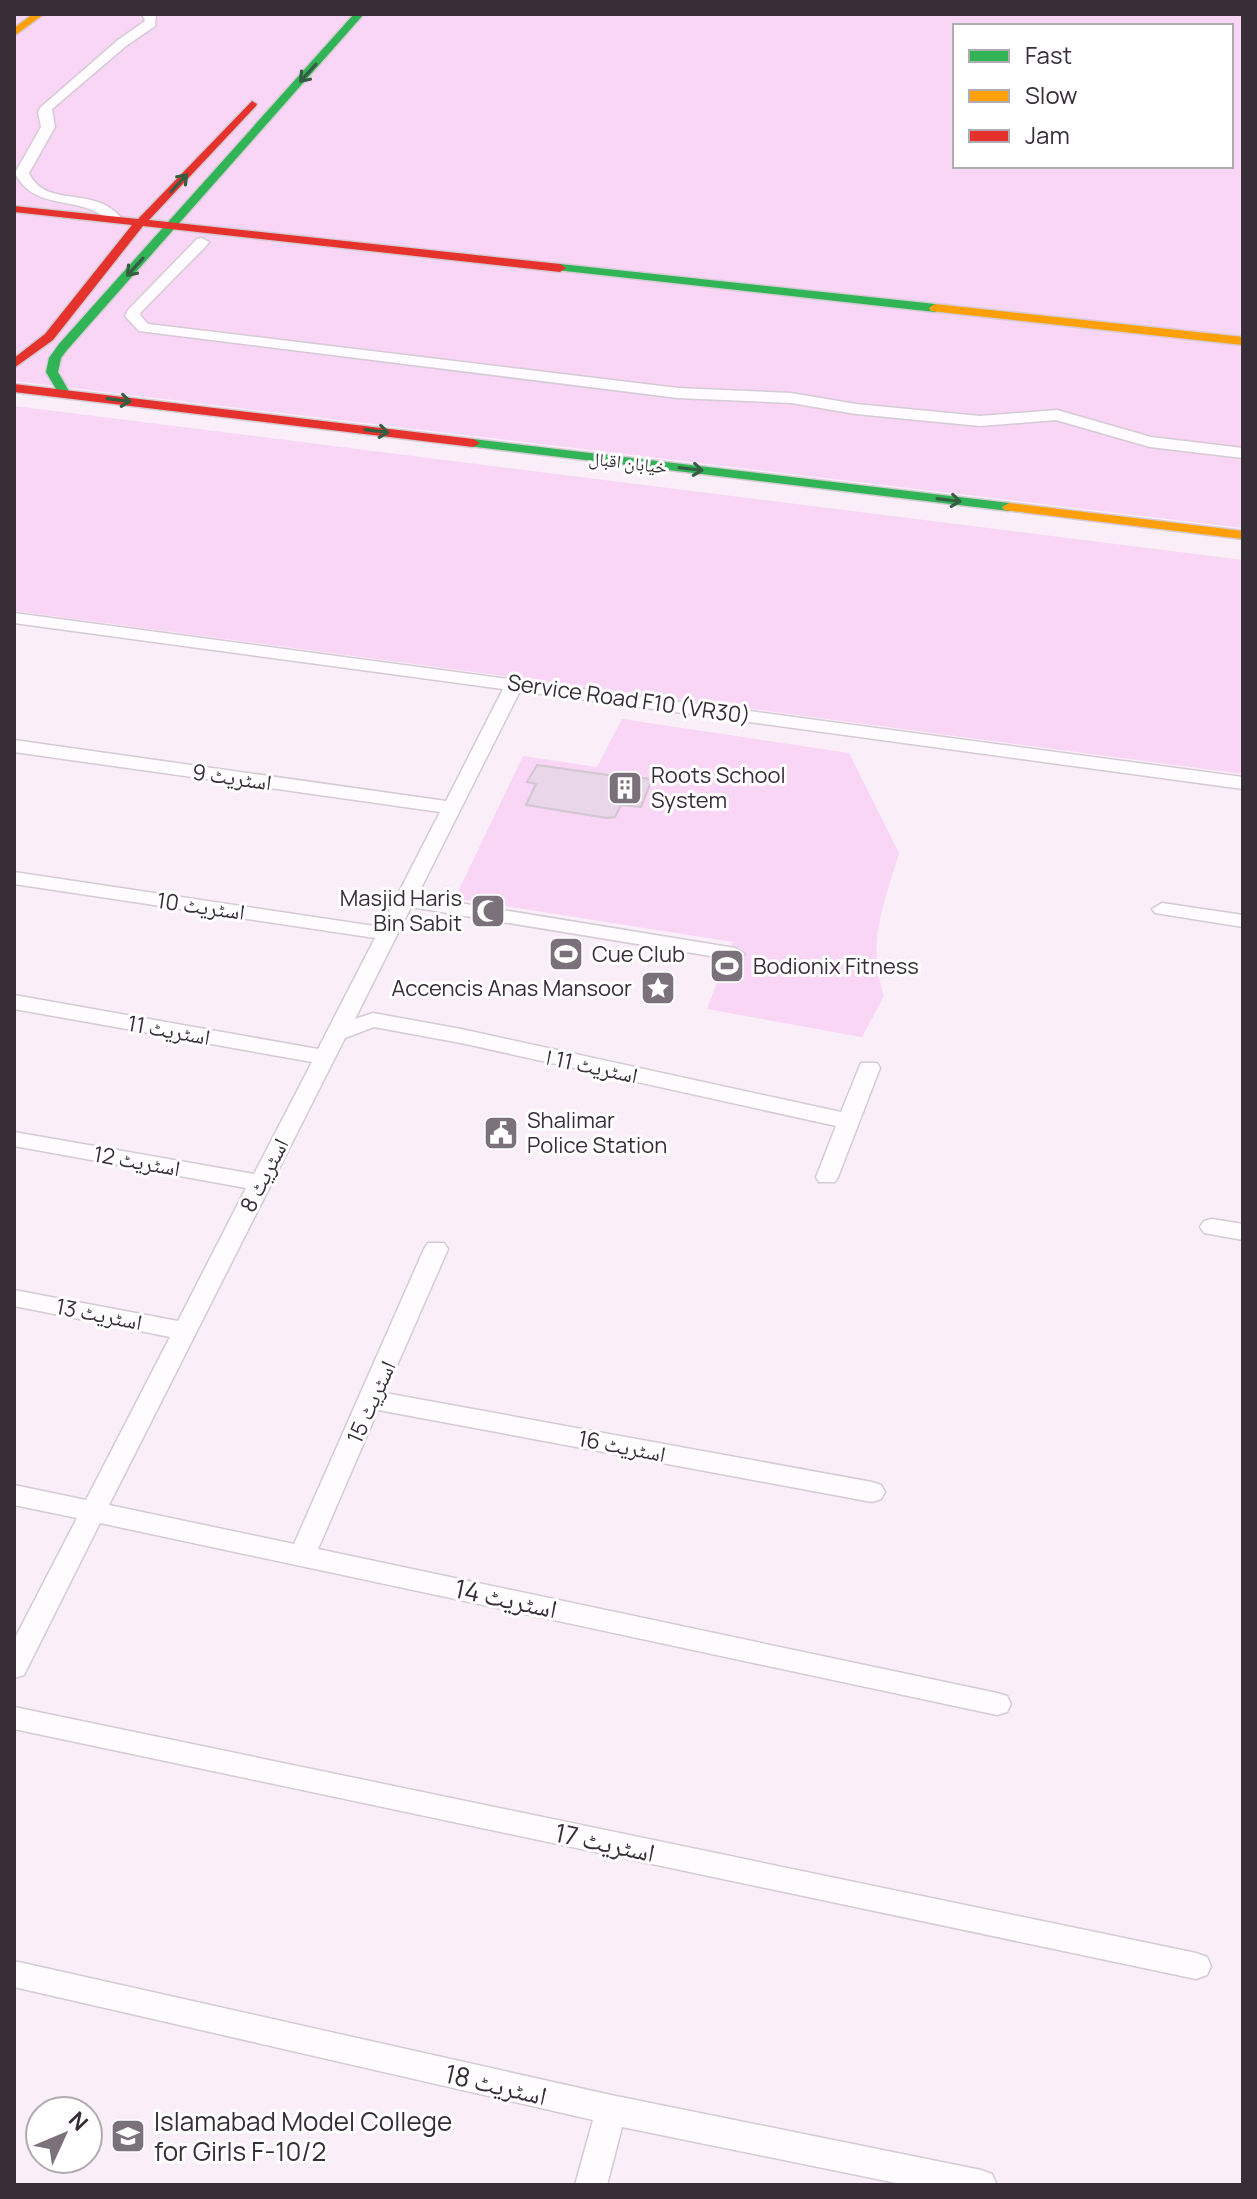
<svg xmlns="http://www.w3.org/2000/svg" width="1257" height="2199" font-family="Manrope,'Noto Naskh Arabic',sans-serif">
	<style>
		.green { fill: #f9d5f6; fill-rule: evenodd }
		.building { fill: #e9d6e8; stroke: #d1c7d0; stroke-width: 2 }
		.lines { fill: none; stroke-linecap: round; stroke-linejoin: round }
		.street-casing { stroke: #d5cbd4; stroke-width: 3 }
		.fast-casing { stroke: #d5cbd4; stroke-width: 3 }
		.slow-casing { stroke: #d5cbd4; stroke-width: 3 }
		.jam-casing { stroke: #d5cbd4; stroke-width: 3 }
		.street { fill: #fefcfe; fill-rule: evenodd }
		.fast { fill: #30b455; fill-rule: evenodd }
		.slow { fill: #ff9f0a; fill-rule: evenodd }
		.jam { fill: #e5322d; fill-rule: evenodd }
		.oneway { stroke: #355d42 }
		.labels { text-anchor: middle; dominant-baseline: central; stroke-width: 6; stroke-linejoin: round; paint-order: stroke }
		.far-street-label { font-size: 18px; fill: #372e37; stroke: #fff }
		.street-label { font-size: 22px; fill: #372e37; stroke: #fff }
		.poi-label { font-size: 22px; fill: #372e37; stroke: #fff; text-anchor: start }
		.near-street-label { font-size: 26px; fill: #372e37; stroke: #fff }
		.near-poi-label { font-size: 26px; fill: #372e37; stroke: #fff; text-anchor: start }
	</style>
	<rect width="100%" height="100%" fill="#faeef8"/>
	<!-- green -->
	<path class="green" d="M14,14H1243V528L14,381ZM955,26H1231V166H955Z
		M14,406L1243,560V774L14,611Z
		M622,719L849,753L899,853C884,904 866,944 884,996L862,1037L707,1009L733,942L455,898L523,756L597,767Z"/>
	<!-- building -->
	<path class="building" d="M537,765L608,775L652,779L641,807L621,805L615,817L607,818L526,805L536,784L527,782Z"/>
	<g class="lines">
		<!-- street casing -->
		<g class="street-casing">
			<path id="street" d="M142,14H156L155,26L126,46L52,109L55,127L29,173C46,210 95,184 122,219L110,222C83,193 35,214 15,173L41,127L38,112L41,107L118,40L145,21Z
				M202,238L209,242L207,245L141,312L140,315L148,324L678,388L791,393L856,404L980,416L1057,410L1151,437L1243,448V458L1150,447L1056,420L980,426L856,414L791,403L678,398L139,331L125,316L128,310L197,239Z
				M14,613L1243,777V789L520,691L417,896L735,948L745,954L735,960L411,907L355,1019L373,1013L461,1029L841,1112L861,1063H877L880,1068L838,1177L835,1182H819L816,1177L836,1126L461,1043L374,1027L345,1038L109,1505L294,1544L424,1249L428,1243H444L448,1249L385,1393L872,1482L881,1485L885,1492L881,1499L872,1502L378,1410L318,1549L997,1693L1007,1696L1011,1704L1007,1712L997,1715L100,1523L24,1675L14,1678V1640L77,1518L14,1505V1485L86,1500L170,1337L14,1306V1290L178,1321L246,1188L14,1146V1132L254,1174L312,1062L14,1009V995L318,1049L375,938L14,884V872L381,927L440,812L14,752V740L446,801L503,689L14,623Z
				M1162,903L1243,915V927L1155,913L1152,909Z
				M1212,1219L1243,1224V1240L1204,1233L1200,1227L1204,1221Z
				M14,1707L1196,1953L1207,1957L1211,1966L1207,1975L1196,1979L14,1729Z
				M14,1961L611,2095L981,2170L992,2174L997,2185H906L622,2127L607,2185H575L593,2120L14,1987Z"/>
		</g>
		<!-- fast casing -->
		<g class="fast-casing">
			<path id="fast" d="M354,14H364L67,350L61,358L58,372L70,393L60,396L46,372L49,358L59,344Z
				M560,264L935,304L941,308L935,312L556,270L554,268Z
				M473,439L1009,503L1016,507L1009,511L468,446V440Z"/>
		</g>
		<!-- slow casing -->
		<g class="slow-casing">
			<path id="slow" d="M33,14H44L14,36V28Z
				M935,304L1243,337V345L931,311L929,308Z
				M1009,503L1243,531V539L1004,510L1002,507Z"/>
		</g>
		<!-- jam casing -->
		<g class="jam-casing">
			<path id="jam" d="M252,101L257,104L256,106L149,220L560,264L566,268L560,272L143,226L53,340L14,368V358L45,334L132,225L14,212V206L138,219Z
				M14,384L473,439L480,443L473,447L14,392Z"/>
		</g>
		<!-- street -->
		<use href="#street" class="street"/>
		<!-- fast -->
		<use href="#fast" class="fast"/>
		<!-- slow -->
		<use href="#slow" class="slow"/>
		<!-- jam -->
		<use href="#jam" class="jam"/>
	</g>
	<!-- one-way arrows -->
	<defs><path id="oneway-shaft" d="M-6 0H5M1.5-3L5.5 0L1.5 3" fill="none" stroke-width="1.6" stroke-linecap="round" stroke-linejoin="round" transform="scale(2)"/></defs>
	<g class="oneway">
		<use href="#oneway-shaft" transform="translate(308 73) rotate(132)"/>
		<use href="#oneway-shaft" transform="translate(179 183) rotate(-47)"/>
		<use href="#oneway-shaft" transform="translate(135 267) rotate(132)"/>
		<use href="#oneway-shaft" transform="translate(119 400) rotate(7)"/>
		<use href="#oneway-shaft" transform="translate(377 431) rotate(7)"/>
		<use href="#oneway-shaft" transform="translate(691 469) rotate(7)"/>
		<use href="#oneway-shaft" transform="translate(949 500) rotate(7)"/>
	</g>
	<!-- icons -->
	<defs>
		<g id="building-square" transform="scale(1.8)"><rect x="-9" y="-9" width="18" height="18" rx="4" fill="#7b717b" stroke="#fff"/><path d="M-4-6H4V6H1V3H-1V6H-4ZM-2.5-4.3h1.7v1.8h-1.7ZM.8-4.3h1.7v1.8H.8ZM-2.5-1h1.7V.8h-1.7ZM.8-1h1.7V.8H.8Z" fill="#fff"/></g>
		<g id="mosque-square" transform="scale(1.8)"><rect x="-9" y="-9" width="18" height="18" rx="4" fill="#7b717b" stroke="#fff"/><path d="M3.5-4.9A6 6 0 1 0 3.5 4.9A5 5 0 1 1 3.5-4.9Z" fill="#fff"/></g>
		<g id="stadium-square" transform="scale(1.8)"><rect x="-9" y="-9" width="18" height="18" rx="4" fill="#7b717b" stroke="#fff"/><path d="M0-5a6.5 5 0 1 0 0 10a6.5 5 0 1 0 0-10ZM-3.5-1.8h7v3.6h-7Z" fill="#fff"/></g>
		<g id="sight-square" transform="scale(1.8)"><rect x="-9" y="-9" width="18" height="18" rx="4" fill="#7b717b" stroke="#fff"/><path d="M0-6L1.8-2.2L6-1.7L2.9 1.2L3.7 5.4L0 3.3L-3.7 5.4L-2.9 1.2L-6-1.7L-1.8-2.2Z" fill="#fff"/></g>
		<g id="civic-square" transform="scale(1.8)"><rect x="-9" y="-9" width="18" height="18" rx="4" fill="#7b717b" stroke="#fff"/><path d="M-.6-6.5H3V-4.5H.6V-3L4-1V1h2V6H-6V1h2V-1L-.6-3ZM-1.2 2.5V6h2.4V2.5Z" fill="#fff"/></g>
		<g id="university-square" transform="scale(1.8)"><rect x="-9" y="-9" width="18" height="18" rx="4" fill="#7b717b" stroke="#fff"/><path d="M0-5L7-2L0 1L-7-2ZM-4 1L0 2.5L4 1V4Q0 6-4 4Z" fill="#fff"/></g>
	</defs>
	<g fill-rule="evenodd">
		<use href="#building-square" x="625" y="788"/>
		<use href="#mosque-square" x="488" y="911"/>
		<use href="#stadium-square" x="566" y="954"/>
		<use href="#stadium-square" x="727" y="966"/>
		<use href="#sight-square" x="658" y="988"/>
		<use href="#civic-square" x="501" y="1133"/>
		<use href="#university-square" x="128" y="2136"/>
	</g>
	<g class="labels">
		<!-- far-street labels -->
		<g class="far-street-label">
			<text transform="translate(628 462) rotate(7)">خیابان اقبال</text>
		</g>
		<!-- street labels -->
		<g class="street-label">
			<text transform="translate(629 699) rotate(8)">Service Road F10 (VR30)</text>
			<text transform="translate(232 777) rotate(8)">اسٹریٹ 9</text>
			<text transform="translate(201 906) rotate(8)">اسٹریٹ 10</text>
			<text transform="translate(169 1030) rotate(10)">اسٹریٹ 11</text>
			<text transform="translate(592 1066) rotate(12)">اسٹریٹ 11 ا</text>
			<text transform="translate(137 1161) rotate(10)">اسٹریٹ 12</text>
			<text transform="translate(264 1175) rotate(-63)">اسٹریٹ 8</text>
			<text transform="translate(99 1314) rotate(11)">اسٹریٹ 13</text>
			<text transform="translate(371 1402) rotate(-66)">اسٹریٹ 15</text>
			<text transform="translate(622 1446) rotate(11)">اسٹریٹ 16</text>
		</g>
		<!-- poi labels -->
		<g class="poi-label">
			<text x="651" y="775">Roots School<tspan x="651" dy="25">System</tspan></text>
			<text x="462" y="898" text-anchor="end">Masjid Haris<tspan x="462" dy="25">Bin Sabit</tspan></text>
			<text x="592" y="954">Cue Club</text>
			<text x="753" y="966">Bodionix Fitness</text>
			<text x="632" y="988" text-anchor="end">Accencis Anas Mansoor</text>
			<text x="527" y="1120">Shalimar<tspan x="527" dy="25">Police Station</tspan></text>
		</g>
		<!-- near-street labels -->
		<g class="near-street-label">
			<text transform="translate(506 1598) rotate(12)">اسٹریٹ 14</text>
			<text transform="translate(605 1842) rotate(12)">اسٹریٹ 17</text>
			<text transform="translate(496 2084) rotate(13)">اسٹریٹ 18</text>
		</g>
		<!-- near-poi labels -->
		<g class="near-poi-label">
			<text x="154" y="2121">Islamabad Model College<tspan x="154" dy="30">for Girls F-10/2</tspan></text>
		</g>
	</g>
	<!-- border -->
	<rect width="1257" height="2199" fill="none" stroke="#372e37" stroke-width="32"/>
	<!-- legend -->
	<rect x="953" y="24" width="280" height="144" fill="#ffffff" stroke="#afabaf" stroke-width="2"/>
	<rect x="969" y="50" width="40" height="12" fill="#30b455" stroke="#afabaf" stroke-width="2"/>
	<text x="1025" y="64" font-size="24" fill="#372e37">Fast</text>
	<rect x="969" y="90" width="40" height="12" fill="#ff9f0a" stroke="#afabaf" stroke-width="2"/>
	<text x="1025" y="104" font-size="24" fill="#372e37">Slow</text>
	<rect x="969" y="130" width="40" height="12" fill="#e5322d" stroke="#afabaf" stroke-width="2"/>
	<text x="1025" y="144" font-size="24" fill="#372e37">Jam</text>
	<!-- north arrow -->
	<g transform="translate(64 2135) rotate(46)"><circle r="38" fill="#ffffff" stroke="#afabaf" stroke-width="2"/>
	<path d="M0-6L14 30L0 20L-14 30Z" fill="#7b717b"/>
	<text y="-12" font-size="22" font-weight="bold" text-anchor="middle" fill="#372e37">N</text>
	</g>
</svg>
